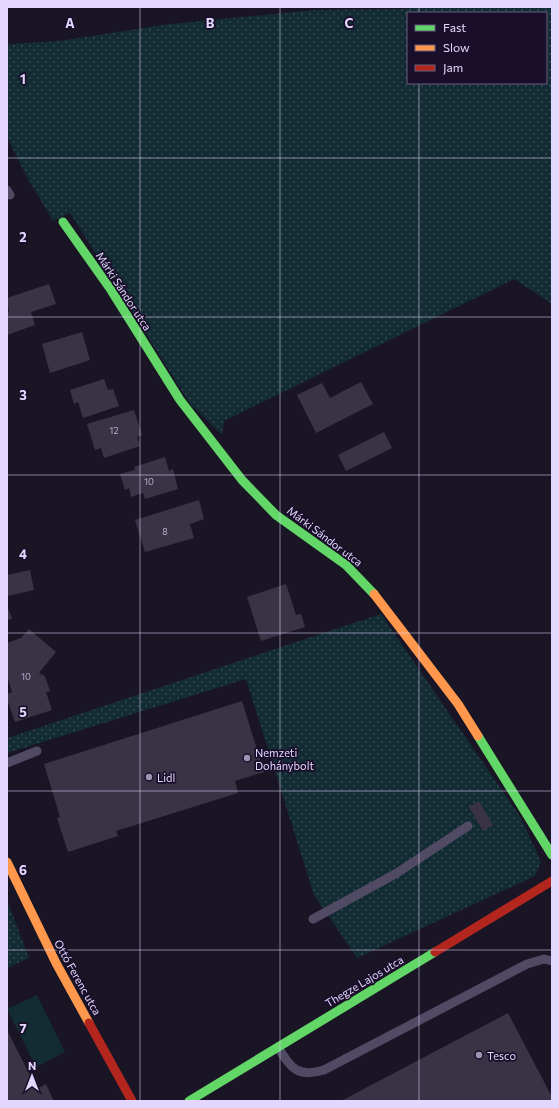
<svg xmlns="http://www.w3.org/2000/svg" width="559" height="1108" font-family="Commissioner,sans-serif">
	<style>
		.grass { fill: url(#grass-dots); fill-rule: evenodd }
		.pitch { fill: #132b32 }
		.building { fill: #3a3346 }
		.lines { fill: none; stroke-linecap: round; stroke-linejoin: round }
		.lane { stroke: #504a65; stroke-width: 9 }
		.fast { stroke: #63d668; stroke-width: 9 }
		.slow { stroke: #ff974d; stroke-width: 9 }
		.jam { stroke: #b3261e; stroke-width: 9 }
		.grid { fill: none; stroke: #e4d7ff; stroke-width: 1; stroke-opacity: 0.55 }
		.poi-dot { fill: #9d93b2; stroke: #190f2a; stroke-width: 1.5 }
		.labels { text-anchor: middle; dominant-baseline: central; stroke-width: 3.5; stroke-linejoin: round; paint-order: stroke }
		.number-label { font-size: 9px; fill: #baaed1 }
		.street-label { font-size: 11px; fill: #e4d7ff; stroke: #190f2a }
		.poi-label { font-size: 11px; fill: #e4d7ff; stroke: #190f2a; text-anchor: start }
		.grid-label { font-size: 13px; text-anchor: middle; font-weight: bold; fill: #e4d7ff; stroke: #190f2a; stroke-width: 3.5; stroke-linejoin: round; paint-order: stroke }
	</style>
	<defs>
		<pattern id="grass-dots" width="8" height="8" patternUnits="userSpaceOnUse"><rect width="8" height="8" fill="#132b32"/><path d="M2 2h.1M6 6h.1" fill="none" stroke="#354951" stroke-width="1.8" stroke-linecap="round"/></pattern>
	</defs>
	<rect width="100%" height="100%" fill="#1a1524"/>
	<!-- grass -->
	<path class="grass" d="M412,7H552V304L514,279L224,421L222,435L190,404L70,213L53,221L28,179L7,137V44L59,41L170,24L315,10L404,9ZM408,13H546V83H408Z
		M381,614L521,818L541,862L535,876L357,958L314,895L246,679L7,753V738Z
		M7,900L29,958L7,968Z"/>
	<!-- pitch -->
	<path class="pitch" d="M37,995L65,1052L36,1067L7,1009Z"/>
	<!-- building -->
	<path class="building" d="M49,284L56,304L31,312L35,325L7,335V312H9L7,298Z
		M82,332L90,360L50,373L42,344Z
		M104,379L108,390L113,389L119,406L83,418L78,402L74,404L70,390Z
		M361,382L373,404L316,433L297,395L322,383L330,398Z
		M134,410L142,435L137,437L140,446L104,458L101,448L95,450L87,424Z
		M384,432L392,448L346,471L338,455Z
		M165,457L169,471L173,469L178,489L145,499L143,493L131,497L129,488L125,490L120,474L135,470L134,467Z
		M199,500L204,519L190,524L194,538L145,552L135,520Z
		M30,570L34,590L8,596L7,575Z
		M286,584L296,615L301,614L305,627L261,641L247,597Z
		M7,605L12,619L7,620Z
		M29,629L56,652L39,673L45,676L50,691L46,692L52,710L15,722L7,699V694L12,692L7,676V643L21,638Z
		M242,701L264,772L235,781L238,793L116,831L118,836L68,852L57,818L60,817L44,764Z
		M479,801L493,825L483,831L469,807Z
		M508,1013L552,1097V1101H341Z
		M7,1030L37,1089L46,1084L54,1101H7Z"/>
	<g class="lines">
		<!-- lane -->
		<path class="lane" d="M7,190L10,195
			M7,763L37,751
			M313,919L397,873L468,826
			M278,1047C290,1068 298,1078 324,1070L527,964L544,959L552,961"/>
		<!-- fast -->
		<path class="fast" d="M63,222L111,290L180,400L242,480L276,515L346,565L374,594
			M478,736L552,855
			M189,1101L435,952"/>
		<!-- slow -->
		<path class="slow" d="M374,594L458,704L478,736
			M7,862L56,963L89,1023"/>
		<!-- jam -->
		<path class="jam" d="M435,952L552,881
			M89,1023L132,1101"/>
	</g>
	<!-- grid -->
	<path class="grid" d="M140,7V1101M280,7V1101M419,7V13M419,83V1101M7,158H552M7,317H552M7,475H552M7,633H552M7,791H552M7,950H552"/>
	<!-- markers -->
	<g class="poi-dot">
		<circle cx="247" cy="758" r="4"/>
		<circle cx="149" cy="777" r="4"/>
		<circle cx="479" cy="1055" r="4"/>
	</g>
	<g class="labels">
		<!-- number labels -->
		<g class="number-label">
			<text x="114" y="430">12</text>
			<text x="149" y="481">10</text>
			<text x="165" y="531">8</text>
			<text x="26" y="676">10</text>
		</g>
		<!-- street labels -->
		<g class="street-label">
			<text transform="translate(124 291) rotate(57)">Márki Sándor utca</text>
			<text transform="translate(325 536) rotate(37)">Márki Sándor utca</text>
			<text transform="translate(78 977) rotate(61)">Ottó Ferenc utca</text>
			<text transform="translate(364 981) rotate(-31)">Thegze Lajos utca</text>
		</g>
		<!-- poi labels -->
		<g class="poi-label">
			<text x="255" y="752">Nemzeti<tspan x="255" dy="13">Dohánybolt</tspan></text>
			<text x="157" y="777">Lidl</text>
			<text x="487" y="1055">Tesco</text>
		</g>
	</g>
	<g class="grid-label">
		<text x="70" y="28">A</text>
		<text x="210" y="28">B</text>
		<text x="349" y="28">C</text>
		<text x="23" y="84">1</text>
		<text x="23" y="242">2</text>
		<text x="23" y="400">3</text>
		<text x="23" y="559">4</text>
		<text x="23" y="717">5</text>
		<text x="23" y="875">6</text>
		<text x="23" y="1033">7</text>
	</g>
	<!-- border -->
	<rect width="559" height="1108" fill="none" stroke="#e4d7ff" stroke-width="16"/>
	<!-- legend -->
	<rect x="407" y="12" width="140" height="72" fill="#190f2a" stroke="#6a5f7f"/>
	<rect x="415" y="25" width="20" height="6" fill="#63d668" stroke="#6a5f7f"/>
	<text x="443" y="32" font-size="12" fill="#e4d7ff">Fast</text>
	<rect x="415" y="45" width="20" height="6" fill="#ff974d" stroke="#6a5f7f"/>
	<text x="443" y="52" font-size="12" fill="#e4d7ff">Slow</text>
	<rect x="415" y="65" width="20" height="6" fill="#b3261e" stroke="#6a5f7f"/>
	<text x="443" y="72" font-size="12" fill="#e4d7ff">Jam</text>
	<!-- north arrow -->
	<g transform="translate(32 1076)" stroke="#190f2a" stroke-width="3" paint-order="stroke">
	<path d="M0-3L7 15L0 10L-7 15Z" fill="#e4d7ff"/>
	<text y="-6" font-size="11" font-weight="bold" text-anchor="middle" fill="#e4d7ff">N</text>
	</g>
</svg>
